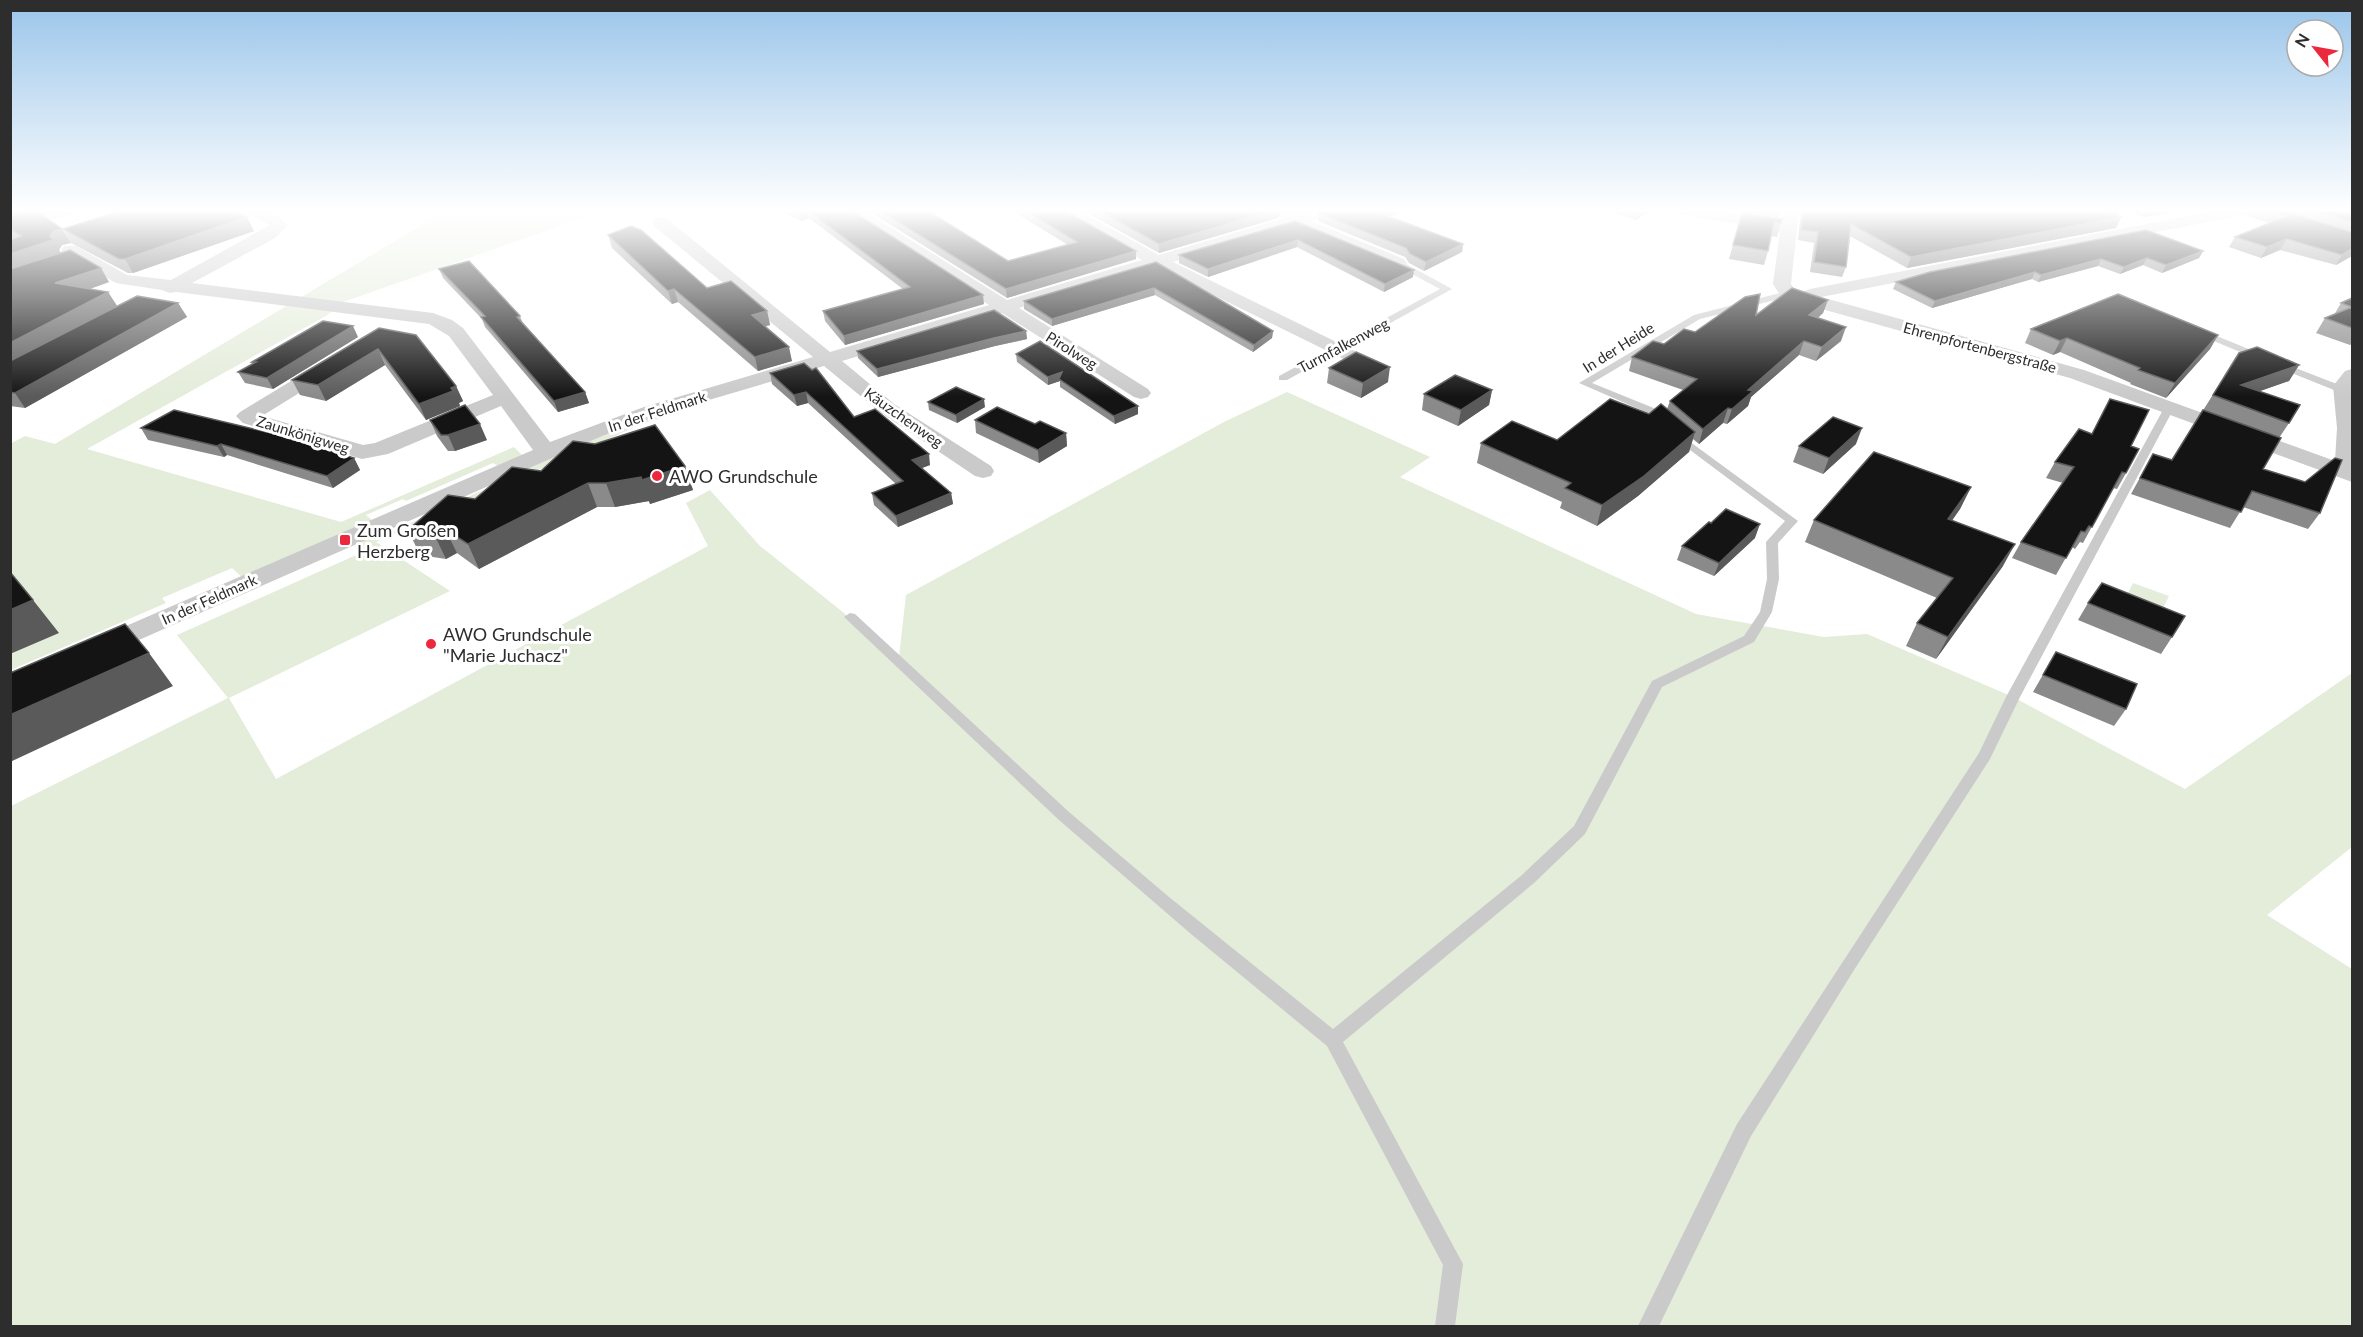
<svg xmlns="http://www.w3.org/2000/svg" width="2363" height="1337" font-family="Lato,sans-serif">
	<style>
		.green { fill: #e4ecda }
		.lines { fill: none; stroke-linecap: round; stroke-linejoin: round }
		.service { fill: #cacaca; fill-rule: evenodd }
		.minor { fill: #cacaca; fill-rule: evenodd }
		.wall { fill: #8a8a8a }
		.shaded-wall { fill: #5a5a5a }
		.building { fill: #141414; stroke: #5a5a5a; stroke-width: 1.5 }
		.poi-dot { fill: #eb283c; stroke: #fff; stroke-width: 2 }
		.labels { text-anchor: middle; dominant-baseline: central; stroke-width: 6; stroke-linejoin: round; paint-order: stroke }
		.far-street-label { font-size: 15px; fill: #2d2d2d; stroke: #fff }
		.poi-label { font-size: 18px; fill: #2d2d2d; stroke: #fff; text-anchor: start }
	</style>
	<rect width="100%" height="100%" fill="#fff"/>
	<!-- green -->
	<path class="green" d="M447,210L600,212L343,302L326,316L87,449L341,522L514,447L522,455L498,466L493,463L406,501L403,499L366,515L373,521L243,578L232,568L162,598L166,603L11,670L10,444L25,436L55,444Z
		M1287,392L1430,457L1400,477L1696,614L1824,637L1867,634L2013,697L2185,789L2352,673V847L2267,915L2352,969V1326H11V806L228,698L177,635L363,552L353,543L384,529L389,533L514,476L598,434L657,415L662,418L644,423L376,542L450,591L229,698L276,779L708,546L686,503L710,490L760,546L899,657L906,595L1224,422Z
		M2133,583L2169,596L2163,608L2127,595Z"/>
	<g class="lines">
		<!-- service -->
		<path class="service" d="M1395,261H1401L1452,289L1287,380H1279V376L1440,289L1395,265Z
			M1788,291L1791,292V296L1700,319L1592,383L1656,409L1668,421V425H1660L1648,413L1579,383L1694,315Z
			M2212,334L2263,355L2265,357L2257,359L2209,339V335Z
			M2278,361L2347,388L2348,390L2343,393L2339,392L2274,366V362Z
			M2169,405L2174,408L2020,697L1990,759L1854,970L1751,1136L1659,1326H1638L1737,1124L1979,753L2006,697L2164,408Z
			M1678,433L1798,521L1778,543L1779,579L1772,612L1754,642L1662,687L1585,834L1534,883L1343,1042L1463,1264L1455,1326H1435L1443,1265L1327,1046L1191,934L1059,820L844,617L850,613L855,614L1069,812L1169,897L1333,1029L1522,875L1574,826L1652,681L1744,636L1760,612L1767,579L1766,542L1785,521L1674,438V434Z"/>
		<!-- minor -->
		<path class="minor" d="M51,210H78L76,213L10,231V221Z
			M244,210C261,210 277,210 287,226L275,238L192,283L433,313L452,320L463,328L550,442L644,407L813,357L654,226L652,222L654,218H666L830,352L989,305L844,210H863L1007,300L1142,260L1060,213L1058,210H1078L1159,255L1281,219L1280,217L1282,214L1288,212L1297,215L1313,210H1338L1336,213L1311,221L1404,259L1407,263L1404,267H1392L1295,226L1173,262L1365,356L1368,360L1365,364L1358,366L1156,267L1019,308L1148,389L1151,393L1148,397L1141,399L1134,397L1002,313L842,361L894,404L991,466L994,471L991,476L983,478L975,476L880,412L824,366L658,415L602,436L107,654L98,657L89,654L85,648L89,642L533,450L501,406L388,454L362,459L243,423L236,416L240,412L319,364H333L336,368L333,372L262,416L363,445L375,443L493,395L449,336L429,324L176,292L170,293L162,290L116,283L64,254L61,250L64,246H76L127,275L171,280L270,225L246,213Z
			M1676,210H1714L1781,221L1783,210H1799L1791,284L1795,290L1802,292L1810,289L2219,210H2252L2250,213L2244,215L1821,297L2084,370L2335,461L2337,428L2333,386L2345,371L2352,369V482L2070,378L1782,298L1773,284L1780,231L1684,215L1678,213Z"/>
	</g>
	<!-- wall -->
	<path class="wall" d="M10,210H27L28,212L62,229L71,243L62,245L59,250L61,253L109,282L90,289L108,292L117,306L178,303L187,317L25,408L10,406V240L14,239L10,236Z
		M776,210H851L984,304L845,345L825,321L823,311L903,289L809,218L801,221Z
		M867,210H927L1008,261L1068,245L1011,210H1064L1136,259L1007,298Z
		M1082,210H1287L1280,213L1278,218L1159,253Z
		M1287,210H1306L1297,213Z
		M1327,210H1396V214L1389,216L1463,244L1462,252L1424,271L1409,263L1405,257L1318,221V213Z
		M1602,210H1650L1636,220Z
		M1733,210H1782L1779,218Z
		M1801,210H2118V216L2121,217L2116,228L1907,268L1850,236L1846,267L1842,277L1810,272L1814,243L1798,240Z
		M2127,210H2186L2143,217Z
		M2251,210H2352V256L2336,265L2280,250L2261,258L2229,247L2235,237L2269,223L2247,216Z
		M1742,213L1781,223L1777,237L1771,236L1768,251L1764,265L1729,259Z
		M1295,221L1413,277L1384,292L1297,247L1208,277L1179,263V255Z
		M63,229L254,231L133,273H128L71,243Z
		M608,235L707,288L767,311L770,325L765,326L792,361L758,371L678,302L672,304L612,248Z
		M2203,251L2199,258L2162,273L2143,265L2120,274L2098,266L2038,282L2032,279L1932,308L1893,289L1896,282L1930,272Z
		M1156,262L1273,331L1272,338L1253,352L1155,295L1052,326L1024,309V301Z
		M439,269L520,316L523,324L585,392L589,403L558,412L485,327L482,319L443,278Z
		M2352,298V344L2350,345L2316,333L2325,318L2334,315L2341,303Z
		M1828,300L1823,313L1818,318L1841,341L1816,361L1799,355L1751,397L1748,406L1727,424L1723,423L1699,444L1693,439L1689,452L1638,496L1597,526L1560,508L1562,502L1477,463L1481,443L1557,440L1649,414L1667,409L1670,401L1683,390L1629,371L1632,357L1695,332L1756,315Z
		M379,328L456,386L463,401L459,403L460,406L426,420L385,365L326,401L300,395L292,380Z
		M2031,329L2218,335L2210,349L2166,398L2130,384L2131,383L2060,352L2053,355L2025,343Z
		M1026,331L1027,339L995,346L878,377L858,358L857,351Z
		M358,337L273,389L245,383L238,372L254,364L252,362Z
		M2239,353L2299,365L2289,381L2259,391L2289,423L2279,438L2263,469L2320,513L2308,529L2243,507L2230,528L2131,494L2153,454L2172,460Z
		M1016,354L1138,414L1115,424L1060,387V381L1048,385L1017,362Z
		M1329,368L1388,382L1361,398L1327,383Z
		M770,373L854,417L930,465L922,468L951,493L953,504L898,527L874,505L872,493L896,484L808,403L797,406L772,384Z
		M1492,390L1489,405L1458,426L1422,410L1424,394Z
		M928,402L985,407L957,423L929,410Z
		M430,420L487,440L455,451H448L437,436Z
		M975,420L1035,424L1066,433L1067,446L1039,463L976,433Z
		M141,428L302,443L354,458L360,470L333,488L227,455L224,457L148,440Z
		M1856,444L1823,474L1793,462L1799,446Z
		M2131,446L2126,473L2117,489L2113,488L2083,543L2080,542L2075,549L2072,547L2056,575L2012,558L2021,542L2063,483L2046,478L2055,462Z
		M685,466L693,490L650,504L649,501L615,507H597L479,569L457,553L446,559L420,555L408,530L475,499Z
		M1971,487L1960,509L1952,520L2003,566L1936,659L1906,646L1917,623L1937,598L1805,542L1814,520Z
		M1711,523L1755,538L1714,576L1677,560L1682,546Z
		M2088,603L2172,637L2161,654L2078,620Z
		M2056,652L2126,709L2114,726L2033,692Z"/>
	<!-- shaded-wall -->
	<path class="shaded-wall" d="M10,210H27L29,214L10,219Z
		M807,210L809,218L801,221L800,213Z
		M1276,210H1287L1280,213L1278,218L1159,253V244Z
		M1297,210H1306L1297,213Z
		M1383,210H1396V214L1376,220L1377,212Z
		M1641,210H1650L1636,220L1638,212Z
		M2146,210H2186L2143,217Z
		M2120,211L2117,218L2121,217L2116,228L1907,268L1911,257Z
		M247,217L254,231L133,273L125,259Z
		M62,229L71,243L62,245L59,250L62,254L10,271V254L50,236L54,231Z
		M2287,239L2280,250L2261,258L2267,247Z
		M1298,240L1297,247L1208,277V269Z
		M1463,244L1462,252L1424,271L1426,262Z
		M2352,249V256L2336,265L2342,255Z
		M1136,251V259L1007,298L1006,289Z
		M2203,251L2199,258L2162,273L2166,265Z
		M2147,258L2143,265L2120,274L2124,267Z
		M2101,259L2098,266L2038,282L2041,275Z
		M101,268L109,282L64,298L55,283Z
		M1414,270L1413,277L1384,292L1385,284Z
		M2035,272L2032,279L1932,308L1935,301Z
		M1154,288L1155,295L1052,326V319Z
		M674,289L678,302L672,304L668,291Z
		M108,292L117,306L10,363V343Z
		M983,295L984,304L845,345L844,336Z
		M1828,300L1823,313L1804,329L1809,315Z
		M178,303L187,317L25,408L15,393Z
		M767,311L770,325L756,329L752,315Z
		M353,326L358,337L273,389L267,378Z
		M1846,327L1841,341L1816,361L1822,347Z
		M1026,331L1027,339L995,346L878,377L877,369L994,338Z
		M1273,331L1272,338L1253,352L1254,345Z
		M2218,335L2210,349L2166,398L2175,383Z
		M2067,338L2060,352L2053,355L2060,341Z
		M1804,341L1799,355L1751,397L1748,406L1727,424L1732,409L1748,390Z
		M789,347L792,361L758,371L755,357Z
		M378,349L385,365L326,401L318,385Z
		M2299,365L2289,381L2232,401L2241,385Z
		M1390,367L1388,382L1361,398L1363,383Z
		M1062,372L1060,381L1048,385V377Z
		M456,386L463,401L459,403L460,406L426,420L419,404L451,388Z
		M1492,390L1489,405L1458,426L1461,410Z
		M585,392L589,403L558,412L554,401Z
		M806,392L808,403L797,406L794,395Z
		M984,399L985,407L957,423L956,415Z
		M1138,406V414L1115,424L1114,416Z
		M1728,408L1723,423L1699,444L1703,429Z
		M480,424L487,440L455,451L448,435Z
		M1862,428L1856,444L1823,474L1829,458Z
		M1695,432L1689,452L1638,496L1597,526L1602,505Z
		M1066,433L1067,446L1039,463L1038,450Z
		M221,444L227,455L224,457L217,446Z
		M929,454L930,465L914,471L912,460Z
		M354,458L360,470L333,488L327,476Z
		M685,466L693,490L650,504L642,480Z
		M641,477L649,501L615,507L606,483Z
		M588,483L597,507L479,569L468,544Z
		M1971,487L1960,509L1938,541L1948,519Z
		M951,493L953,504L898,527L896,516Z
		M1760,524L1755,538L1714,576L1719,563Z
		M445,529L457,553L446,559L434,534Z
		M2015,544L2003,566L1936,659L1948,637Z
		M33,600L59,633L10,654V610Z
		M149,653L173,686L10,762V715Z"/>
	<!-- building -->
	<path class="building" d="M35,210L62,229L54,231L50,236L53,240L10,254V240L21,236L10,229V216Z
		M123,210H230L247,217L125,259H119L63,229Z
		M794,210H807L800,213Z
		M807,210H851L983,295L844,336L823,311L910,287Z
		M879,210H927L1008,261L1077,242L1024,210H1064L1136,251L1006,289Z
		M1097,210H1276L1159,244Z
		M1327,210H1383L1377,212L1463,244L1426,262L1410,254L1406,248L1318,213Z
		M1631,210H1641L1638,212Z
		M1803,210H2118L2120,211L2110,213L2121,217L1911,257L1851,224L1846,267L1814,262L1818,232L1801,230Z
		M2266,210H2282L2352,232V249L2342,255L2287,239L2267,247L2235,237L2287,216Z
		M2311,210H2352V222Z
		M1742,213L1782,219L1781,223L1774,222L1768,251L1733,245Z
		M1295,221L1414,270L1385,284L1298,240L1208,269L1179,255Z
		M631,226L641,230L707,288L731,281L767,311L752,315L789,347L755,357L674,289L668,291L608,235Z
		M2146,230L2203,251L2166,265L2147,258L2124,267L2101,259L2041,275L2035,272L1935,301L1896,282L1930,272Z
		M70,250L101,268L55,283L108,292L10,343V269Z
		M469,261L520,316L517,317L585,392L554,401L481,317L485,316L439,269Z
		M1156,262L1273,331L1254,345L1154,288L1052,319L1024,301Z
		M1792,288L1828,300L1809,315L1846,327L1822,347L1804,341L1748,390L1753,391L1732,409L1728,408L1703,429L1670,401L1697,379L1632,357L1653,341L1664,344L1684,329L1695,332L1745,297L1760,294L1756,315Z
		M2118,294L2218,335L2175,383L2138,370L2140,368L2067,338L2060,341L2031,329Z
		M137,296L178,303L15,393L10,392V361Z
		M2352,298V307L2341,303Z
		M2352,307V328L2325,318Z
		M994,310L1026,331L994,338L877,369L857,351Z
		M323,321L353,326L267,378L238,372L256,362H252Z
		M379,328L416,335L456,386L451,388L453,391L419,404L378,349L318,385L292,380Z
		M1040,341L1138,406L1114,416L1059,379L1062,372L1048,377L1016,354Z
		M2257,347L2299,365L2241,385L2300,405L2289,423L2213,395L2239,353Z
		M1356,352L1390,367L1363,383L1329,368Z
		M804,363L812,370L816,368L854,417L875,409L929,454L912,460L951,493L896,516L872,493L903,481L806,392L794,395L770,373Z
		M1455,375L1492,390L1461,410L1424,394Z
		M956,387L984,399L956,415L928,402Z
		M1610,399L1649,414L1661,404L1695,432L1644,476L1602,505L1565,488L1571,483L1481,443L1512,421L1557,440Z
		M2110,399L2149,410L2131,446L2139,449L2126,473L2122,472L2092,527L2089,526L2085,532L2081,531L2066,558L2021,542L2074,467L2055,462L2079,429L2092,434Z
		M465,405L480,424L448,435H441L430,420Z
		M997,407L1035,424L1040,421L1066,433L1038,450L975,420Z
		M174,410L300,440L298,441L354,458L327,476L221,444L217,446L141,428Z
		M2203,410L2281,438L2263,469L2305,482L2335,458L2342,460L2320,513L2252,491L2241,512L2140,478L2153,454L2172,460Z
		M1833,417L1862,428L1829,458L1799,446Z
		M655,425L685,466L642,480L641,477L606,483H588L468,544L445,529L434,534L408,530L448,495L475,499L512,467L541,471L573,441L595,444Z
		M1874,452L1971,487L1948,519L2015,544L1948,637L1917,623L1953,578L1814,520Z
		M1726,509L1760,524L1719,563L1682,546L1709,522L1711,523Z
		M10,572L33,600L10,610Z
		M2102,583L2185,616L2172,637L2088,603Z
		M125,624L149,653L10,715V673Z
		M2056,652L2137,684L2126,709L2043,675Z"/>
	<!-- sky -->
	<linearGradient id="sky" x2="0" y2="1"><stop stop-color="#9ac5ea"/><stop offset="0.53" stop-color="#fff"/><stop offset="1" stop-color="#fff" stop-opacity="0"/></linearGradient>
	<rect width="2363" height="397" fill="url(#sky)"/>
	<!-- markers -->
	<g class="poi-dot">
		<circle cx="657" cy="476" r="6"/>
		<rect x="339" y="534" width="12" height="12" rx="3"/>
		<circle cx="431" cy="644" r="6"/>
	</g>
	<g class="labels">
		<!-- far-street labels -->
		<g class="far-street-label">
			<text transform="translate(1343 345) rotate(-28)">Turmfalkenweg</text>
			<text transform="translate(1618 347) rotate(-32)">In der Heide</text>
			<text transform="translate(1980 347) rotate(15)">Ehrenpfortenbergstraße</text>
			<text transform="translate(1072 350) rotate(32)">Pirolweg</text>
			<text transform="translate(657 411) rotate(-18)">In der Feldmark</text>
			<text transform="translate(904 417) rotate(35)">Käuzchenweg</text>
			<text transform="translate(303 434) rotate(17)">Zaunkönigweg</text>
			<text transform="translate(209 599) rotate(-24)">In der Feldmark</text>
		</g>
		<!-- poi labels -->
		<g class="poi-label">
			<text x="669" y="476">AWO Grundschule</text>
			<text x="357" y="530">Zum Großen<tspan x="357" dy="21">Herzberg</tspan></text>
			<text x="443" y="634">AWO Grundschule<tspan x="443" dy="21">"Marie Juchacz"</tspan></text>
		</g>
	</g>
	<!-- border -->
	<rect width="2363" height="1337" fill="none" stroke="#2d2d2d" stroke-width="24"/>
	<!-- north arrow -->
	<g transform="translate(2315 48) rotate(301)"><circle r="28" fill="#ffffff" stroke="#ababab" stroke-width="1.5"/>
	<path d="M0-4.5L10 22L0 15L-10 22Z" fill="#eb283c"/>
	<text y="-9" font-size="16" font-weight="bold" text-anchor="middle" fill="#2d2d2d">N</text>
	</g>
</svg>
